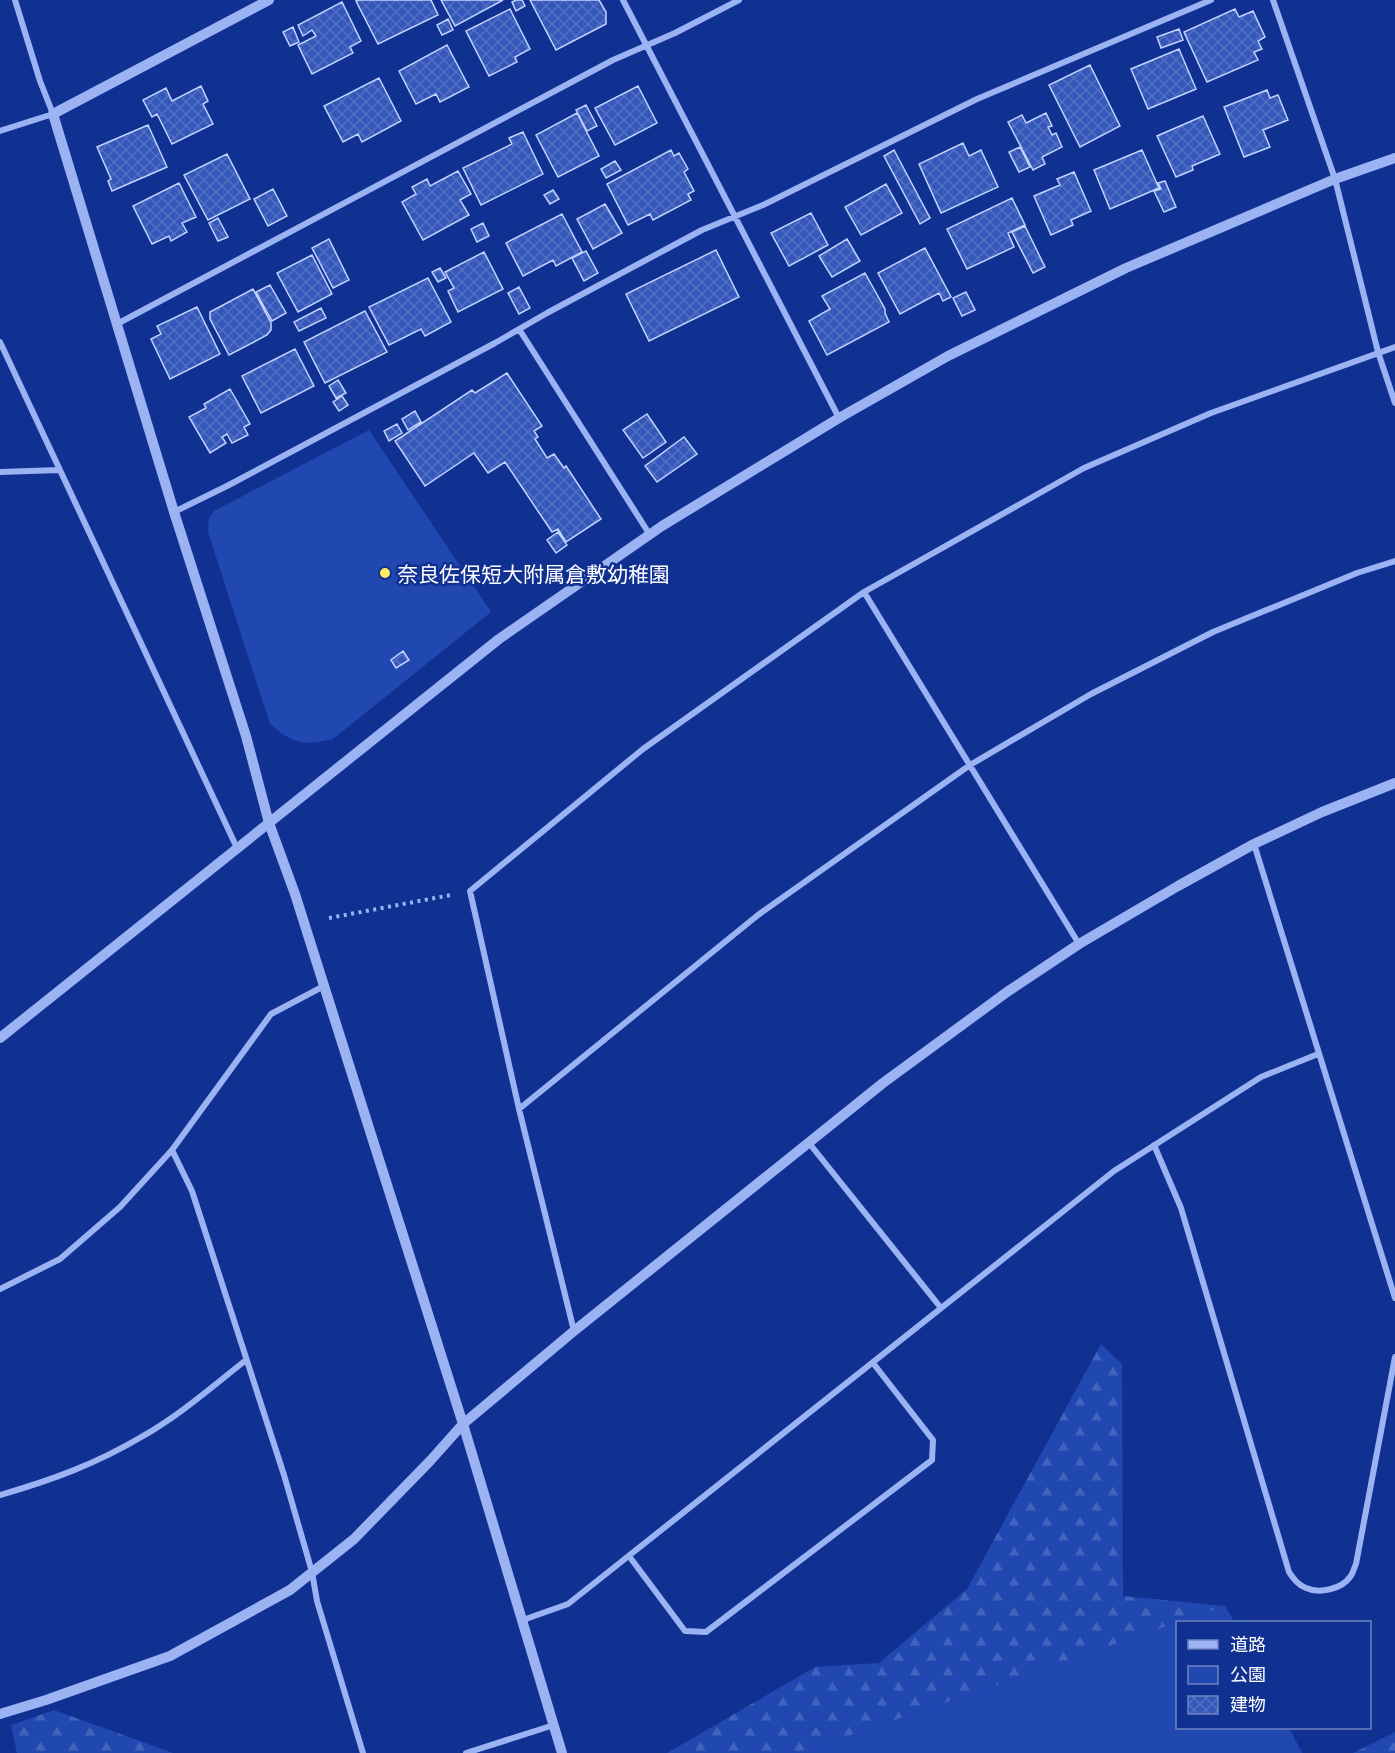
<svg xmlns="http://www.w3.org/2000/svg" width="1395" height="1753" font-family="'Exo 2','Noto Sans JP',sans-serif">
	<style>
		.forest { fill: url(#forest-firs) }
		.park { fill: #2148b1 }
		.building { fill: url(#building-cross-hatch); stroke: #c3d2fe; stroke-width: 1.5 }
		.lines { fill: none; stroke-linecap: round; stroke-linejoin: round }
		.path { stroke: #9bb3f3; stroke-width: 4; stroke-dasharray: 3 4.5; stroke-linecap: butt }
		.minor { stroke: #9bb3f3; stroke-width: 6 }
		.tertiary { stroke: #9bb3f3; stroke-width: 10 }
		.poi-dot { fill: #ffee5d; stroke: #103092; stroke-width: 2 }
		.labels { text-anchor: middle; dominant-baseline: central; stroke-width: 5; stroke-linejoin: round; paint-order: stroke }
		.poi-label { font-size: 21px; fill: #fff; stroke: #103092; text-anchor: start }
	</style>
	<defs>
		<pattern id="forest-firs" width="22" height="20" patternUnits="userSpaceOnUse" patternTransform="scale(1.5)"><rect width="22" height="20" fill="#2148b1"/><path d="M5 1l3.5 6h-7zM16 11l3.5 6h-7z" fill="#4263bd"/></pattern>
		<pattern id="building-cross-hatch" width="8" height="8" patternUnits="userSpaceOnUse" patternTransform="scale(1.5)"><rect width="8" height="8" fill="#3457b9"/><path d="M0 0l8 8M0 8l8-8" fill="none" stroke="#5270c4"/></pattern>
	</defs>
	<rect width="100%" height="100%" fill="#103092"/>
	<!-- forest -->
	<path class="forest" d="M1101,1344L1122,1364L1123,1596L1225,1606L1234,1622H1178V1728H1289L1302,1753H667L815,1667L879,1663L967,1589Z
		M54,1710L173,1753H17L11,1725Z
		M1395,1732V1753H1353Z"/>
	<!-- park -->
	<path class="park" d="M369,430L491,612L333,739C303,746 293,744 270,724L208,532L209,518L214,511Z
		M1225,1606L1234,1622H1178V1728H1289L1302,1753H799Z"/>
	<!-- building -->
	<path class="building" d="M358,0H431L438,15L378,44L356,1Z
		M441,0H503L455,26Z
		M516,0H522L525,6L516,11L512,2Z
		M530,0H599L606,12V24L556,50Z
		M342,2L361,41L350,47L353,53L312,74L298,45L316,36L312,30L303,36L298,25Z
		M510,9L530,49L515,57L517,62L489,76L466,31Z
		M1235,9L1239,17L1253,11L1265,37L1258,41L1262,49L1254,52L1258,60L1207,82L1184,32Z
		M448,19L453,30L442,35L437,25Z
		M293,27L299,42L290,46L283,32Z
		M1179,29L1183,40L1161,48L1157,37Z
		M447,45L469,87L440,102L436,94L416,104L399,71Z
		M1179,49L1196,89L1148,109L1131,69Z
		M1090,65L1120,126L1080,147L1049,85Z
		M379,78L401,121L362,142L358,134L343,142L324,106Z
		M201,86L208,101L203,104L213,124L172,144L157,114L152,117L143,100L166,88L172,101Z
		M638,86L657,123L615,145L595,108Z
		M1267,90L1270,98L1278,95L1288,120L1263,130L1270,147L1244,157L1224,107Z
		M586,105L597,126L587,131L576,110Z
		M577,113L599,156L558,177L536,135Z
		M1046,113L1052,126L1048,127L1052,135L1056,133L1062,147L1042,157L1045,164L1033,170L1008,122L1022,115L1026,123Z
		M1203,116L1220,154L1192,166L1193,170L1176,177L1157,136Z
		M148,125L167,167L112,191L108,181L111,179L97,147Z
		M523,132L543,174L481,205L463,168L512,144L509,138Z
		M963,143L969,156L981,150L998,187L941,213L919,164Z
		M1020,147L1030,167L1019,172L1009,152Z
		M671,150L674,156L679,153L688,169L684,172L694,191L688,194L691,200L653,220L650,214L628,225L607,184Z
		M894,150L930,218L920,224L884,156Z
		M1142,150L1159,188L1110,209L1094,170Z
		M227,154L250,199L208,220L184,175Z
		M615,161L621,170L606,178L601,169Z
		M458,171L471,194L460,200L469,215L423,240L402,202L416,194L412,187L427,179L430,186Z
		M1074,172L1091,211L1071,220L1073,225L1051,235L1034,196L1060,185L1057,179Z
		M1165,181L1176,207L1164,212L1154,191L1161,189L1158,183Z
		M179,183L196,217L182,223L187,232L171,241L169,236L152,244L133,206Z
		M886,184L902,213L861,235L845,207Z
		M273,189L287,216L268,226L254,199Z
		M553,190L559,199L550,204L544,195Z
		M1012,198L1025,225L1008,233L1014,247L967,269L947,229Z
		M605,204L622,233L593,249L577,219Z
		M811,213L828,245L789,266L771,233Z
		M562,214L582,252L556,266L553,260L523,276L506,243Z
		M218,218L228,237L218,241L209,223Z
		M483,223L489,236L477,242L471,229Z
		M1025,226L1045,267L1033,273L1012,232Z
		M329,239L349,280L333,288L312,248Z
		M847,239L860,261L832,277L819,256Z
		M925,248L951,297L943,301L939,293L900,314L878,273Z
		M716,250L739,297L649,341L626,294Z
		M586,251L598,273L584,281L572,258Z
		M484,252L503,289L458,312L448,291L454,288L445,272Z
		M312,255L332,294L298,312L277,273Z
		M440,268L446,278L438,282L432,272Z
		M865,273L885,309V313L889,322L827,355L809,321L830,309L822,296Z
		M428,278L451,322L425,336L421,329L389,345L369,307Z
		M270,285L286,313L272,321L256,292Z
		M519,287L530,308L519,314L508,293Z
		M253,289L271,323V330L267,335L229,355L210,319V312Z
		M966,292L975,310L962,316L953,298Z
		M197,307L220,354L170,379L151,339L161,334L157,326Z
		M321,308L326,318L299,331L294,322Z
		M365,311L387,352L325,383L304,342Z
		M295,349L314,386L261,413L242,376Z
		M507,373L542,426L534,431L538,437L535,439L547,458L554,454L564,468L566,466L601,519L566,542L558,529L552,532L505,462L488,473L474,453L425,486L395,441L472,390L475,393Z
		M338,380L346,393L336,398L329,386Z
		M230,389L250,424L244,427L248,435L232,443L227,434L222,437L226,443L210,453L189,417L206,408L204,404Z
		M342,396L348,405L339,411L333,402Z
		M415,411L421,422L408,430L402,419Z
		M647,414L666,442L643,458L623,430Z
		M397,424L402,433L389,441L384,431Z
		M684,437L697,454L657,482L645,466Z
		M558,532L567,545L556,553L547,540Z
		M403,651L409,660L396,668L391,660Z"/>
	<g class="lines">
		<!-- path -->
		<path class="path" d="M329,918L451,895"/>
		<!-- minor -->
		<path class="minor" d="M623,0L839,418
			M1273,0L1335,179L1378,352L1395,403
			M0,131L53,114L40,81L15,0
			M117,324L613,60L675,33L739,0
			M519,329L650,535
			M0,342L237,848
			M0,472L60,470
			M174,512L227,486L495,343L547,313L702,230L763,205L977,99L1211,0
			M864,592L1079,944
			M1254,844L1395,1298
			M519,1109L758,915L970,765L1091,694L1213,632L1357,573L1395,561
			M809,1143L941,1308
			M1154,1145L1181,1208L1289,1572C1294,1579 1298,1585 1306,1588C1319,1594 1342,1589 1350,1577C1353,1574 1354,1568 1356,1564L1395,1357
			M172,1150L192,1191L284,1475L312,1572L317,1601L363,1753
			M0,1289L60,1259L120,1207L172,1150L271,1014L324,986
			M574,1331L519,1109L470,891L643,749L864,592L1084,468L1211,413L1395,347
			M0,1495C52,1480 96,1464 143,1436C180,1415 213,1386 246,1360
			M629,1556L685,1631L706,1632L932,1460L933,1440L873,1363
			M523,1620L568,1604L1114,1171L1261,1077L1318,1054
			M466,1753L554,1725"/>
		<!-- tertiary -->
		<path class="tertiary" d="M269,0L53,114L174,512L246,736L269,823L295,894L369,1128L463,1424L562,1753
			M0,1038L499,639L662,526L839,418L948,356L1126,268L1335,179L1395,158
			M0,1714L46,1700L170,1656L290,1590L354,1539L430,1461L463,1424L574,1331L883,1083L1007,992L1079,944L1178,886L1254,844L1322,812L1395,783"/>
	</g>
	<!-- markers -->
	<circle class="poi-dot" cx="385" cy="573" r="6"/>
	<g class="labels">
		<!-- poi labels -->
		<g class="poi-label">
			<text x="397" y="573">奈良佐保短大附属倉敷幼稚園</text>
		</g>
	</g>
	<!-- legend -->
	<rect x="1176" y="1621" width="195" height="108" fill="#103092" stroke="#7083be" stroke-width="1.5"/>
	<rect x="1188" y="1640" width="30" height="9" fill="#9bb3f3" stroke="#7083be" stroke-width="1.5"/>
	<text x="1230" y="1651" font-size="18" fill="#ffffff">道路</text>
	<rect x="1188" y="1666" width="30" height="18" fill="#2148b1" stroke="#7083be" stroke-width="1.5"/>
	<text x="1230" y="1681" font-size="18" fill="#ffffff">公園</text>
	<rect x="1188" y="1696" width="30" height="18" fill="url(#building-cross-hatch)" stroke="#7083be" stroke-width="1.5"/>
	<text x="1230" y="1711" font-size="18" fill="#ffffff">建物</text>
</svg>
